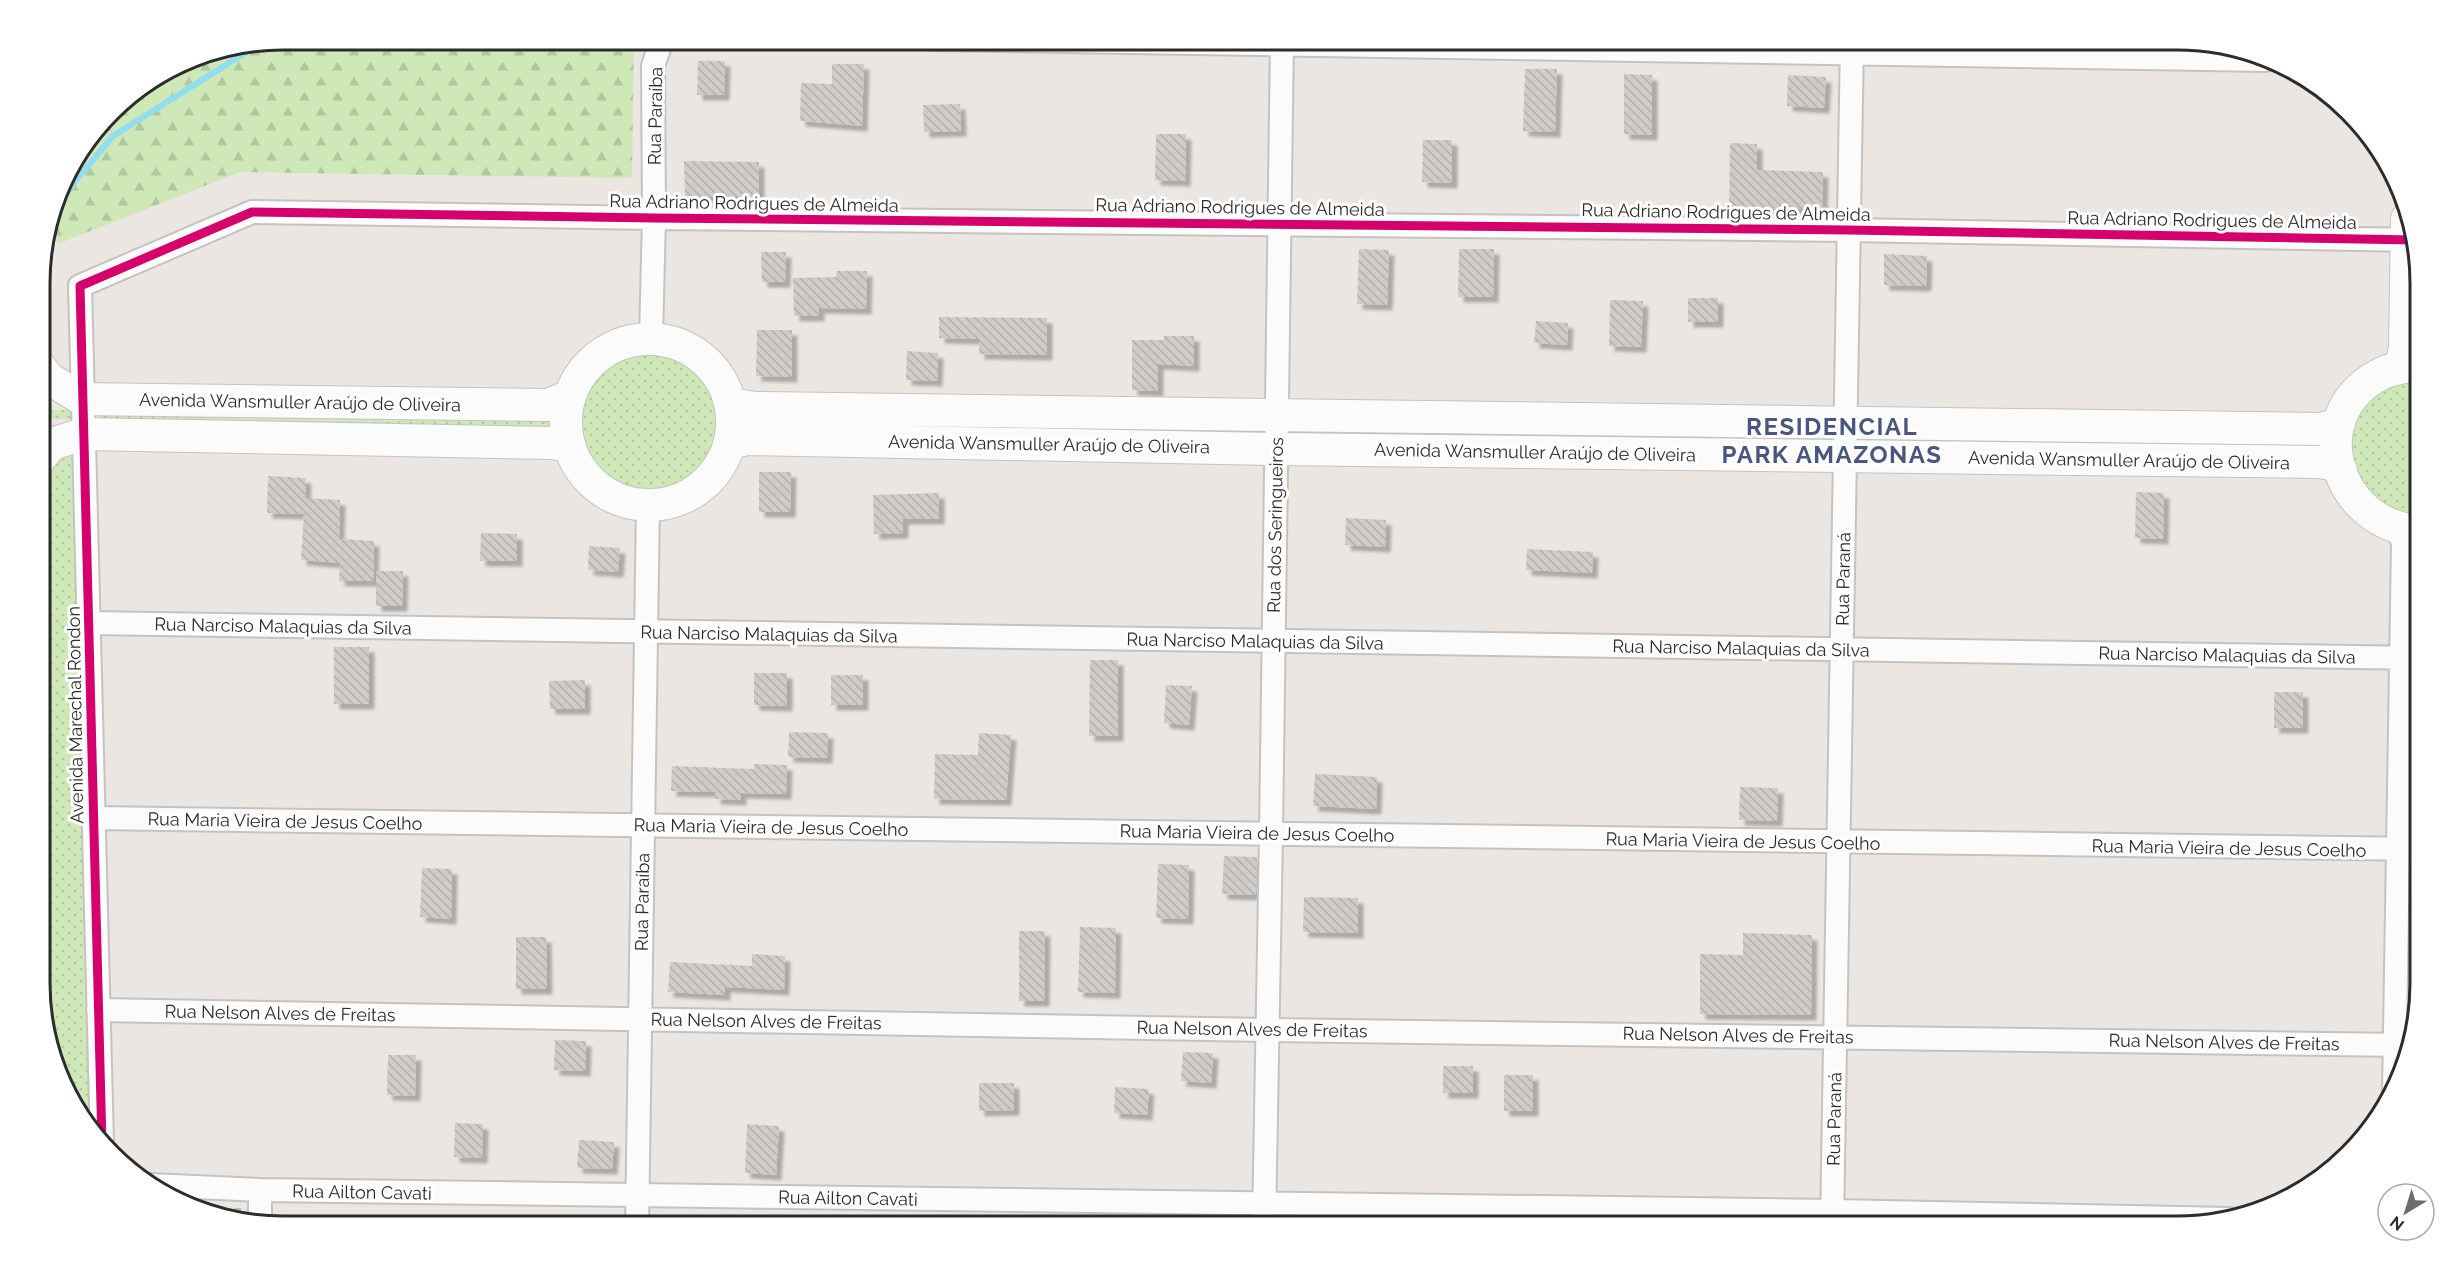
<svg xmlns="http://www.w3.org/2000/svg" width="2460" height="1266" font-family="Raleway,sans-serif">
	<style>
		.grass { fill: url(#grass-dots) }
		.forest { fill: url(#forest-firs) }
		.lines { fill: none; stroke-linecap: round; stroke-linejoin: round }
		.stream { stroke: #91def1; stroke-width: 6 }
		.building { fill: url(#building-back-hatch); filter: url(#shadow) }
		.street-casing { stroke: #c4c3c3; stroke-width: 26 }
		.secondary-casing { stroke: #c4c3c3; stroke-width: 34 }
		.street { stroke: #fcfbfb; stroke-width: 22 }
		.secondary { stroke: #fcfbfb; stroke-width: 32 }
		.cycleway-casing { stroke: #fff; stroke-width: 13 }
		.cycleway { stroke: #d6006c; stroke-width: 9 }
		.labels { text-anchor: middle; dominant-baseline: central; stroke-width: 6; stroke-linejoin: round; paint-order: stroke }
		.street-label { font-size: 18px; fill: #2c2c2c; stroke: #fff }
		.district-label { font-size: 24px; font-weight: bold; letter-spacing: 1.5px; fill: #485681; stroke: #fff }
		.rim { fill: none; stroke: #2c2c2c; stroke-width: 3 }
	</style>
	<defs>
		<pattern id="grass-dots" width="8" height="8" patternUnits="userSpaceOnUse" patternTransform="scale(1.5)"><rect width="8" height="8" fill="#cee8b8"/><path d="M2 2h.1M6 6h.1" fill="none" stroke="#b1c79e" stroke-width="1.8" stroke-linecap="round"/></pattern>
		<pattern id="forest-firs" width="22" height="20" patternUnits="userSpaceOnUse" patternTransform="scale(1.5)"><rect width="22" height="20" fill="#cee8b8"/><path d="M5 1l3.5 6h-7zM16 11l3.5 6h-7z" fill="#b1c79e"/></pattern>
		<pattern id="building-back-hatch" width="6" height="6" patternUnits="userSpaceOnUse" patternTransform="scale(1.5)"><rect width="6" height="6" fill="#cfccc8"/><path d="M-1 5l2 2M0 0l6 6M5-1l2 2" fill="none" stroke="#b2afac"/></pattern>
		<filter id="shadow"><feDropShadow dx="5.5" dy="5.5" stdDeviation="1.5" flood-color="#0004"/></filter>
	</defs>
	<rect width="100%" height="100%" fill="#ebe6e2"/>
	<!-- grass -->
	<path class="grass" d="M578 424a70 70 0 1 1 140 0a70 70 0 1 1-140 0Z
		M2419,378L2420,519L2377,506L2351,470V426L2361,406L2377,390Z
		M45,410H70V419H46L41,415Z
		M102,413L545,418L551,424L546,431L98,419Z
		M1306,426L1820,437L1815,444L1307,436L1302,431Z
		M73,455L91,1131L80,1119L41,1015L40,483L57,461Z
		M2420,544V638L2415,642L2410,637V545Z
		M2414,674L2420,680L2418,835L2412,838L2407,834V678Z
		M2413,867L2419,873L2418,998L2410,1030L2406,1026L2407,871Z"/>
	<!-- forest -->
	<path class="forest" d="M283,39H634L632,178L240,172L60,243L48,236L64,175L122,100L190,57Z
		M202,1208H241V1217Z"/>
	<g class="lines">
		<!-- stream -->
		<path class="stream" d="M56,204L113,136L261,43"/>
	</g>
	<!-- building -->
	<path class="building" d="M698,61H725L724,95H697Z
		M832,64H864L862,126L800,121L801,83L832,84Z
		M1525,69H1557L1555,132L1523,131Z
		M1624,74L1652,75V135L1624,134Z
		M1788,75L1826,77L1824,108L1787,106Z
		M960,104L961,131L924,132L923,105Z
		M1156,134H1186L1185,181L1155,180Z
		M1423,140H1452V183L1422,182Z
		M1730,143L1757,144V170L1823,172L1822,209L1729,208Z
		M684,161L759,162V197H685Z
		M1359,249L1389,250L1387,305L1357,304Z
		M1459,249H1494L1493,297H1458Z
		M761,252H786L785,282H762Z
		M1884,254L1927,256L1926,286L1884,285Z
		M837,271H867L866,309L819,308V316H794L793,278L836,277Z
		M1688,298H1718V322H1688Z
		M1610,300L1643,301L1641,347L1609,346Z
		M939,317L1047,318V355L979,354V339L939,338Z
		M1536,321L1568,323L1567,345L1534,343Z
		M757,330H792V377L756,376Z
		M1164,336H1194V366L1158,364V391L1132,390V340H1164Z
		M907,351L938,353L937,381L906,380Z
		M759,472H791L790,512H759Z
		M268,476L306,478L305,498L340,500L339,539L374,541L373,581H339L340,563L301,560L304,514L267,513Z
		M2136,492L2164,493L2163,539L2135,538Z
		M939,493V519H903V533L874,534L873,495Z
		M1346,518L1386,520L1385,547L1345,545Z
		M481,533L517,534V561H480Z
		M589,546L620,548L618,572L588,570Z
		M1527,549L1593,552L1592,573L1526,570Z
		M376,571H403L402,606H376Z
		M334,647H369V704H334Z
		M1090,660H1118V736H1089Z
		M754,673H787V706L754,705Z
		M831,675H863V705H831Z
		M585,680V709H550L549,681Z
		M1166,685L1192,686L1189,725L1164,723Z
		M2274,692H2303V728H2274Z
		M789,732L828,733L827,758L788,757Z
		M979,733L1011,735L1006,800L934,799L935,754L978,755Z
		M754,764L787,765L786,794L741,793V800L715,799L716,792L671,791L672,766L754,769Z
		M1315,774L1377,777L1376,809L1313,806Z
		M1740,787L1778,788L1777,821L1739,820Z
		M1224,856L1257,857L1256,895L1222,894Z
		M1158,864L1189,865L1188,919L1156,918Z
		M422,868L452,869L451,919L420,917Z
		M1304,897L1358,898V933L1303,932Z
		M1080,927L1116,928L1115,993L1078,992Z
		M1019,931H1045L1044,1001H1019Z
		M1743,933L1812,935L1811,1015L1700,1014V954L1743,955Z
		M516,937H546L547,989H516Z
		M752,954L785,956L784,990L725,987V995L668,992L670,962L752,966Z
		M555,1040L586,1041L585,1071L554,1070Z
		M1183,1052L1213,1053L1211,1083L1181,1081Z
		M388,1055H416L415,1096L387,1095Z
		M1443,1066H1473V1093H1443Z
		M1504,1075H1533V1111H1504Z
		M979,1083H1014V1110L979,1111Z
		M1115,1087L1149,1089L1147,1115L1114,1113Z
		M455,1123L483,1124L482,1158L454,1157Z
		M747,1124L779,1126L776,1175L745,1173Z
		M579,1140L614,1142L612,1169L577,1168Z"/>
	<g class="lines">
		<!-- street casing -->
		<g class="street-casing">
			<path id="street" d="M932,39L2265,60
				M651,338L654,218L653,66L662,40L667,39
				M90,623L2420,658
				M93,818L2421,849
				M98,1010L1266,1030L2407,1045
				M2394,1093L2403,544L2398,528
				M102,1144L80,286L252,212L654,218L1848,230L2415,240
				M150,1185L260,1190L1833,1211L2229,1219
				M260,1190V1222
				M1832,1225L1852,40
				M637,1227L648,505
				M1264,1227L1271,833L1282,39"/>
		</g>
		<!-- secondary casing -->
		<g class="secondary-casing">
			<path id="secondary" d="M566 422a83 83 0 1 1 166 0a83 83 0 1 1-166 0Z
				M2419,365C2406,367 2391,368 2379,375C2303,415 2334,526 2420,531
				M40,367L48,378L82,399L548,405L570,396
				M2400,368L2405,349L2407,219
				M730,404L755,408L2321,429L2339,424
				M729,444L746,439L1276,449L2319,462L2331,464L2341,470
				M40,458L52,444L83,434L553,443L570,447"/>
		</g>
		<!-- street -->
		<use href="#street" class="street"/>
		<!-- secondary -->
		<use href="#secondary" class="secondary"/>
		<!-- cycleway casing -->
		<g class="cycleway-casing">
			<path id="cycleway" d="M102,1144L80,286L252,212L654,218L1848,230L2415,240"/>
		</g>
		<!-- cycleway -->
		<use href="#cycleway" class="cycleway"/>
	</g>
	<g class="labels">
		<!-- street labels -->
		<g class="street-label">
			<text transform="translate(655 116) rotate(-89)">Rua Paraíba</text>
			<text transform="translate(754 203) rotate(1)">Rua Adriano Rodrigues de Almeida</text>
			<text transform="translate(1240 207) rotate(1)">Rua Adriano Rodrigues de Almeida</text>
			<text transform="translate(1726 212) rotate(1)">Rua Adriano Rodrigues de Almeida</text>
			<text transform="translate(2212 220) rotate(1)">Rua Adriano Rodrigues de Almeida</text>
			<text transform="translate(300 402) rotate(1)">Avenida Wansmuller Araújo de Oliveira</text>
			<text transform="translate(1049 444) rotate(1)">Avenida Wansmuller Araújo de Oliveira</text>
			<text transform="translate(1535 452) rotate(1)">Avenida Wansmuller Araújo de Oliveira</text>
			<text transform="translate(2129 460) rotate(1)">Avenida Wansmuller Araújo de Oliveira</text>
			<text transform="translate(1275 525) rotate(-89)">Rua dos Seringueiros</text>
			<text transform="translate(1843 579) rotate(-89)">Rua Paraná</text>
			<text transform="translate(283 626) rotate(1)">Rua Narciso Malaquias da Silva</text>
			<text transform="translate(769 634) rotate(1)">Rua Narciso Malaquias da Silva</text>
			<text transform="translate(1255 641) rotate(1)">Rua Narciso Malaquias da Silva</text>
			<text transform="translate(1741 648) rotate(1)">Rua Narciso Malaquias da Silva</text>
			<text transform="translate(2227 655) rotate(1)">Rua Narciso Malaquias da Silva</text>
			<text transform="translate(75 715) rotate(-91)">Avenida Marechal Rondon</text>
			<text transform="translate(285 821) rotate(1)">Rua Maria Vieira de Jesus Coelho</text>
			<text transform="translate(771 827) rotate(1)">Rua Maria Vieira de Jesus Coelho</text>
			<text transform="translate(1257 833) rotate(1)">Rua Maria Vieira de Jesus Coelho</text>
			<text transform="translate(1743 841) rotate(1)">Rua Maria Vieira de Jesus Coelho</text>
			<text transform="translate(2229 848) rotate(1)">Rua Maria Vieira de Jesus Coelho</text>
			<text transform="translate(642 902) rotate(-89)">Rua Paraíba</text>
			<text transform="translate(280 1013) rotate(1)">Rua Nelson Alves de Freitas</text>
			<text transform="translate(766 1021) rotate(1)">Rua Nelson Alves de Freitas</text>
			<text transform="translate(1252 1029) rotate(1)">Rua Nelson Alves de Freitas</text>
			<text transform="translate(1738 1035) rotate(1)">Rua Nelson Alves de Freitas</text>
			<text transform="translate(2224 1042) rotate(1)">Rua Nelson Alves de Freitas</text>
			<text transform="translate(1834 1119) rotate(-89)">Rua Paraná</text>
			<text transform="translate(362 1192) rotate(1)">Rua Ailton Cavati</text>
			<text transform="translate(848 1198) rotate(1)">Rua Ailton Cavati</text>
		</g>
		<!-- district labels -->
		<g class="district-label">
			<text x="1832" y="426">RESIDENCIAL<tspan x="1832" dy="28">PARK AMAZONAS</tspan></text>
		</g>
	</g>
	<!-- crop -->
	<path d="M0 0H2460V1266H0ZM283 50H2177A233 233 0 0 1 2410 283V983A233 233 0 0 1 2177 1216H283A233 233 0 0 1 50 983V283A233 233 0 0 1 283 50Z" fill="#fff" fill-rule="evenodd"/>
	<path class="rim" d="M283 50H2177A233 233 0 0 1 2410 283V983A233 233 0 0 1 2177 1216H283A233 233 0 0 1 50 983V283A233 233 0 0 1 283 50Z"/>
	<!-- north arrow -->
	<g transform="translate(2406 1212) rotate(218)"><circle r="28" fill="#ffffff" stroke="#ababab" stroke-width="1.5"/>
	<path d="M0-4.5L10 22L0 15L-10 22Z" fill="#6f6d6c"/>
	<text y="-9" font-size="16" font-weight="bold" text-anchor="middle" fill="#2c2c2c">N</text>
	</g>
</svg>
